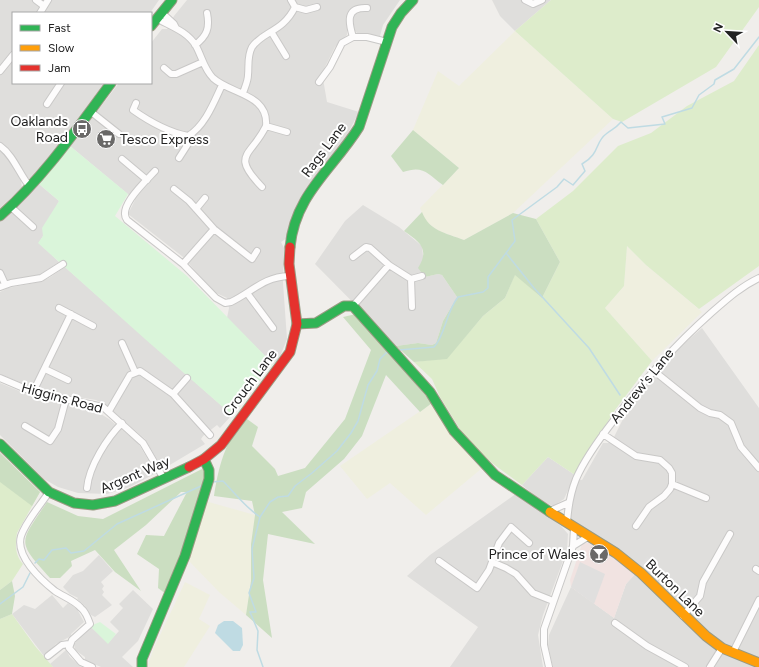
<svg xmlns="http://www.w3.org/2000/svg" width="759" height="667" font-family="Figtree,sans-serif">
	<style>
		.residential { fill: #dfdedc }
		.commercial { fill: #f1e3e1 }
		.farmland { fill: #efefdf }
		.grass { fill: #ddeccb }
		.forest { fill: #cbdec1 }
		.park { fill: #daf5da }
		.parking { fill: #e0dfde }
		.water { fill: #bfdbe3 }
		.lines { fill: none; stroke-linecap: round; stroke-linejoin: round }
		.stream { stroke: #bfdbe3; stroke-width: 1.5 }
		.street-casing { stroke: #c9c8c7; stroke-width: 8 }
		.fast-casing { stroke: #999a82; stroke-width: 11 }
		.slow-casing { stroke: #999a82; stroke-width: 11 }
		.jam-casing { stroke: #999a82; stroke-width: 11 }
		.street { stroke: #fdfcfc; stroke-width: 6 }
		.fast { stroke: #30b455; stroke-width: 9 }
		.slow { stroke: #ff9f0a; stroke-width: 9 }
		.jam { stroke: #e5322d; stroke-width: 9 }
		.labels { text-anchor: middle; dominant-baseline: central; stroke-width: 4; stroke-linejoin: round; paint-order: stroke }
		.poi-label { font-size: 14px; fill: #222; stroke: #fff; text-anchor: end }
		.street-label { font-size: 14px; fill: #222; stroke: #fff }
	</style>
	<rect width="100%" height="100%" fill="#f0eeeb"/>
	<!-- residential -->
	<path class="residential" d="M0,0H159L150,13H13V83H104L63,141L32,179L24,177L21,181L22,188L0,208Z
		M187,0H400L383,25L380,36L357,33L353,29L347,31V35L335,47L322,73L327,102L359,112L345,139L303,194L292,218L287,238L281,242L284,248L283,283L287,339L279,359L273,364L227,318L229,308L227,298L214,292L183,257L128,214L135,200L70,146L119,83H151V43L162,29H167L174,16Z
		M492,0H551L515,31L500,16Z
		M39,184L59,201L43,236L39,243L59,262L39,275L0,283V221L10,214Z
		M363,205L399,227L422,246L425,277L438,274L442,275L457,297L443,321L436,343L432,345L418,343L396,346L315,264L345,221Z
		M65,267L232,415L220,428L217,425L203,436L201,439L205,444L163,469L145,439L106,405L96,400L59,394L29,386L0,374V292L8,288L40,282L49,278Z
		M702,328L759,408V659L737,652L705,630L574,523L570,518L569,505L577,479L582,480L603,443H608L614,437L632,401L663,362Z
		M0,383L36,398L89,408L96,411L109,419L138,443L156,473L130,487L107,494L78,493L58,487L44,479L0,435Z
		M548,457L575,475L564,499L553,506L541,501L522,485Z
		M517,493L561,526L568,534L567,550L543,615L538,635L543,667H450L478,627L407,576L430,555Z
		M99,555L113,571L101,582L104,586L102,589L104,592L102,595L112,605L95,617L91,615L84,605L77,599L78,598L70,594L63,587L73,575L83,571Z
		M636,573L697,635L709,644L735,658L759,667H553L548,645L549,635L571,587L614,618L626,584Z
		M133,590L153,609L138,641L122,657L133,667H101L85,660V657L75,650L74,644L90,626L108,643L119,631L110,622L123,608L119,604Z
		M52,595L63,608L68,603L77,609L84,622L71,634V636L56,644L44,656L12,614L24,605L35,609Z
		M66,650L70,657L81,667H53L50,664Z"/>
	<!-- commercial -->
	<path class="commercial" d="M591,542L619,559L636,573L626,584L614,618L571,587L570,580L582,544Z"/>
	<!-- farmland -->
	<path class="farmland" d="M515,31L613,119L513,213L464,240L439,231L426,222L420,208L459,168L413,130L438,71L459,86Z
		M627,246L646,265L702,312L652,361L605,308L624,286Z
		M432,403L455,440L481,469L426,515L390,483L367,499L340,466Z
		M205,501L255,515L251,544V581L246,615L219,592L189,561L191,548Z
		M185,582L210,595L199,619L210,626L184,667H150L148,665L154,648Z"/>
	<!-- grass -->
	<path class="grass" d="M551,0H759V7L716,67L622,122L613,119L515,31Z
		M759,45V266L699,309L646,265L627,246L624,286L605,308L652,361L615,410L575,475L548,457L522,485L492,463L466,439L440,397L432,379L414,362L447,358L483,316L505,298L515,274L542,298L560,262L536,219L573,191L618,146L651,133L687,106L734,81Z
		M0,453L40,492L17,533C15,544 15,555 23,564L12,581L0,590Z
		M12,614L35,646L53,667H0V619Z"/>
	<!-- forest -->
	<path class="forest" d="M413,130L459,168L443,185C427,173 423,165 403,172L391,156Z
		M422,212C429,231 446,233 464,240L513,213L536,219L560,262L542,298L515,275L505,298L483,316L447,359L414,362L396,346L418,343L432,345L436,343L443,321L457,297L442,275L438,274L425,277L418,268C430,249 420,242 404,231Z
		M356,314L432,403L420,412L386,375L362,436L344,459L306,492L302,508L282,512L315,544L268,534L263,580L272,638L246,615L251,581V544L255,515L252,501L214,496C218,470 225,437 247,419L258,427L252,446L275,469L278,476L305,468L345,419L371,350L343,317Z
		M0,453L40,492L32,506L0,482Z
		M202,469L206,474L191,528L166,594L158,588L159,569L137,554L146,535L164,536L187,492H181L146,525L114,550L141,591L115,572L95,550L71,561L72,566L60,578H50C16,540 19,544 47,502L78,516L103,519Z
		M12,581L15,596L12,614L0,619V590Z"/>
	<!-- park -->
	<path class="park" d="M70,146L128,194L115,216L187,276L273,364L232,415L145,339L38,243L43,236L42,228L59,201L39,184Z
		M100,622L116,634L108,644L90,626Z"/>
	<!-- parking -->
	<path class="parking" d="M647,556L651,559L650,561L658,565L651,575L639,565Z
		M580,562L605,574L594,604L571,587Z"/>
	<!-- water -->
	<path class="water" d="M224,621H233L242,628L243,645L240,651H233L215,633L218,625Z"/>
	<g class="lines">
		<!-- stream -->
		<path class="stream" d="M506,253L534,288L589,348L620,395
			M399,350L434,347C445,336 446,312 458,297L483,292L488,288V277L515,241L512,220L557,187L564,179L573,185L585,171L582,164C600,154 595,142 606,134C612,129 615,129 621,122L628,128L665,124L662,117L692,108L699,95L714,84L715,80L734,69L759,37
			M212,482L223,481C235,493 245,507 260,517
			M35,563L39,559L44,560L52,550L66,548L71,553L84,551L117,524L201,486
			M0,604L23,587L30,573
			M263,667L257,650L258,631L250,612H256L249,593L254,578L252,549L260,517L270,502L278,497L288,496L295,486L312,473L337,451L351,433L358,421L368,385L377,371L380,359L386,353L391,351"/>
		<!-- street casing -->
		<g class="street-casing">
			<path id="street" d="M36,0L44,6
				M525,0L533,4L542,0
				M295,7L306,10L317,7
				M161,12L174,24L176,28
				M40,13L48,0
				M156,18C170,26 187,31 196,46C202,57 204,69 213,78C230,94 269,94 266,126C251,157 230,154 262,187
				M272,33L286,56
				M353,37H367L387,42
				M195,45C207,36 210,28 207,13
				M164,68L171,74H176L203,62
				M0,71L13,55
				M319,82L330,67L342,43L353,37C348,21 346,7 367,8
				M243,93C245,87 248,81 248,75C249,66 247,56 252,47C263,31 283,32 295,7L291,0
				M136,103L133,110C150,122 167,132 188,136C205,126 214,102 222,85
				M47,104L61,83
				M90,111L119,134
				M266,126L287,132
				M0,146C14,156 19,174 30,187
				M179,158L188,144V136
				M122,159L147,180
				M155,171C146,181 117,207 127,220L183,264L216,298L225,303L231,302C252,292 263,277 289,276
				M174,189L189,201L214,229L252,259L257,251
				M11,207L33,227
				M196,209L205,198
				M353,257L366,247L370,248L389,265L411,279L412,307
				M183,264L214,229
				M0,273L5,284
				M411,279L422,276
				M0,287L11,283L41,278L63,264
				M247,293L273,328
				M353,306L389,265
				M59,308L93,326
				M122,343L135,372
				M45,369L68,380
				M654,371L700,408L710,413L720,415L731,423L741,447L759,468
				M0,378L33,392L103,407L143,443L164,479
				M33,392L71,314
				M173,394L187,378
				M109,411L130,375L140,371L173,394L210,435
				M25,426L50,441L58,429L66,399
				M603,434L636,456L660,460L669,468L672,473V484L670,489L664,496L649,507L636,526
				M672,484L706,498
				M87,488C89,466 107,438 122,423
				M49,492C40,506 26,521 21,536C15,556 41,580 55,591C64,597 74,600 81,608C86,612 88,618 90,624L72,640L69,648L81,662L92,667
				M550,511L568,503
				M567,523C568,507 570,494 576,479C585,458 600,438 614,420C643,381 674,346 710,314C726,300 740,287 759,278
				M573,546L589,536
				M439,561L477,588L489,570L499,543L511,527L529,543
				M492,562L506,568L516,574L533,593L553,601
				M756,569L759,571
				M683,616L700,596L703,582L730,534
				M615,623L647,646L685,667
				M733,652L759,600
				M48,656L62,645L69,644
				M549,667L544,645V629L573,546L574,528
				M710,667L722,648"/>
		</g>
		<!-- fast casing -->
		<g class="fast-casing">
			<path id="fast" d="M151,26L172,0
				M0,216C44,177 76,130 111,83
				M290,247C295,194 333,169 359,127L392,27L401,13L413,0
				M297,324L316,323L344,306H353L430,392L454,431L495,475L550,512
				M0,444L49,492L74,503L93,505L115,501L189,467
				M142,667V659L185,556L209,479V470L204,459"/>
		</g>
		<!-- slow casing -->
		<g class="slow-casing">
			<path id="slow" d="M550,512L616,553L641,573L706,636L722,648L759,663"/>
		</g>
		<!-- jam casing -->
		<g class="jam-casing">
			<path id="jam" d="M189,467L204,459L221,445L290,352L297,324L289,264L290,247"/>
		</g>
		<!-- street -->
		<use href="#street" class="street"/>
		<!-- fast -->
		<use href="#fast" class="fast"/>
		<!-- slow -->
		<use href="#slow" class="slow"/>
		<!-- jam -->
		<use href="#jam" class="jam"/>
	</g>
	<!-- icons -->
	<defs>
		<g id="bus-disc" transform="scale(1)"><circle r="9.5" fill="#6a6968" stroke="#fff"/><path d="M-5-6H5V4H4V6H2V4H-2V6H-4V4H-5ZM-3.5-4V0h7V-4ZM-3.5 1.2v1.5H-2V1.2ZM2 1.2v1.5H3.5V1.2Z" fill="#fff"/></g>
		<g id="supermarket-disc" transform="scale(1)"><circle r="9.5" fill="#6a6968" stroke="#fff"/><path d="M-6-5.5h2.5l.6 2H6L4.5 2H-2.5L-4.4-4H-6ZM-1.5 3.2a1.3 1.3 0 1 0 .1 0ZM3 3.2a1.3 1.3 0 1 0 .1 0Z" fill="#fff"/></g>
		<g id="bar-disc" transform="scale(1)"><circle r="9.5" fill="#6a6968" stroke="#fff"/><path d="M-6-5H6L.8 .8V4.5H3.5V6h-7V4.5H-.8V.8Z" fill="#fff"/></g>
	</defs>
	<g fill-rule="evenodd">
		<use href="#bus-disc" x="82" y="129"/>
		<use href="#supermarket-disc" x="106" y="139"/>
		<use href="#bar-disc" x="599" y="554"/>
	</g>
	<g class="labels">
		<!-- poi labels -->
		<g class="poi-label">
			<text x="68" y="121">Oaklands<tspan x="68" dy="16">Road</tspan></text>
			<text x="120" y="139" text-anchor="start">Tesco Express</text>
			<text x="585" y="554">Prince of Wales</text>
		</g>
		<!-- street labels -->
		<g class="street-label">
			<text transform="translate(324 150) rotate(-53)">Rags Lane</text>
			<text transform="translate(250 383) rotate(-53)">Crouch Lane</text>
			<text transform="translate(642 386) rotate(-51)">Andrew's Lane</text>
			<text transform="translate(62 398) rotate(15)">Higgins Road</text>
			<text transform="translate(135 475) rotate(-23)">Argent Way</text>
			<text transform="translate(675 588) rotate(44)">Burton Lane</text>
		</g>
	</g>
	<!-- legend -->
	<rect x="12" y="12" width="140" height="72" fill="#ffffff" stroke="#a7a7a7"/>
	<rect x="20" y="25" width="20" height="6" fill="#30b455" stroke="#a7a7a7"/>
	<text x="48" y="32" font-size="12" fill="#222222">Fast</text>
	<rect x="20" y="45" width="20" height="6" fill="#ff9f0a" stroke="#a7a7a7"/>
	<text x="48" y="52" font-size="12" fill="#222222">Slow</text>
	<rect x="20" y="65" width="20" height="6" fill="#e5322d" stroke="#a7a7a7"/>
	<text x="48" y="72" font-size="12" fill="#222222">Jam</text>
	<!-- north arrow -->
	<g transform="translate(727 32) rotate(295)" stroke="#ffffff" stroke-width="3" paint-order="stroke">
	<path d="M0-3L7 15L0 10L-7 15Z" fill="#222222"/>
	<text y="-6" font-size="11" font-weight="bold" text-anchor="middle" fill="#222222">N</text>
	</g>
</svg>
